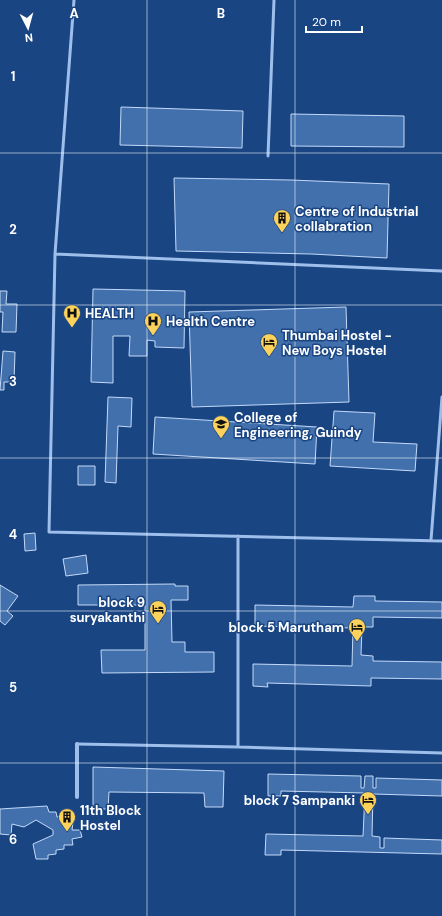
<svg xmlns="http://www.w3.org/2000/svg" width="442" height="916" font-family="'DM Sans',sans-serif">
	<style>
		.building { fill: #4270ac; stroke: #c3daf8 }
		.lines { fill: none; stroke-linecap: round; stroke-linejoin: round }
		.service { stroke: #9ebfeb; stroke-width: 3 }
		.minor { stroke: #9ebfeb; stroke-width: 4 }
		.grid { fill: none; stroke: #fff; stroke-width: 1; stroke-opacity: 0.55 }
		.labels { text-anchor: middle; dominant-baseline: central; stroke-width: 3; stroke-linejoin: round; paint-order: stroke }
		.poi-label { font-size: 13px; font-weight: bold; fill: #fff; stroke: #1a4583; text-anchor: start }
		.grid-label { font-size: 13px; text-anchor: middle; font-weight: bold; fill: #fff; stroke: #1a4583; stroke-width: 3; stroke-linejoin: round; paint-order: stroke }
	</style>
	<rect width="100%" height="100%" fill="#1a4583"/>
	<!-- building -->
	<path class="building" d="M121,107L243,111L242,148L120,145Z
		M291,114L404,116V147L291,146Z
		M174,178L291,180L389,184L387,258L311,254L176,251Z
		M93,289L185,291L184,348L155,347V341L147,340V356H129L130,336H113V383L91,382Z
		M0,291H7L6,304H17L16,332H2L3,312H0Z
		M346,307L349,402L192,407L189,312Z
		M3,351L15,352L14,382H4V390H0Z
		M108,397L132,398L131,427L118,426L116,483L105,482Z
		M334,411L375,413L373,442L417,444L415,471L330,466Z
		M155,417L317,427L315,464L153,454Z
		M78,466H95V485H78Z
		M35,533L36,550L25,551L24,534Z
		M86,555L88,573L66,576L63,559Z
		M175,584V586H188V600H171L172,642H185V652H214V672L102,673L101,650H145V605H78V585Z
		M0,585L18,596L7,611L13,616L5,625L0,621Z
		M354,596H375V601L442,602V618L373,617V627H362L361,655L373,656V661L442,662V679L371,678V686L267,683L268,687L253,686V664L352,666L353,628L255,626V605L353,607Z
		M93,767L224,771L223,807H205L204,793L109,792L108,809H93Z
		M268,774L361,776V788H364L365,776H373V788H376V778L442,780V796L373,794L372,836L380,837V848H384V838L442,840V854L281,850V855H265L266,834L363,836L365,793L281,791V796H268Z
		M47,806L49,812H56L57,817H65L66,821L73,822L72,830H80L82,837L72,839L73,845H64V849L56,850V854L48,855V859H36L33,844L53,835V830L36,820L24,827L12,824L11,835L0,834V809Z"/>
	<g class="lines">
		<!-- service -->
		<path class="service" d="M74,0L55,254L49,532L442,541
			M268,156L274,0
			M55,254L442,271
			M431,540L442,397
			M77,744L238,747L442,753
			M238,747V536"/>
		<!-- minor -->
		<path class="minor" d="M77,797V744"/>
	</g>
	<!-- grid -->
	<path class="grid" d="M147,0V916M295,0V916M0,153H442M0,305H442M0,458H442M0,611H442M0,763H442"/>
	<!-- icons -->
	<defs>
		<g id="building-pin" transform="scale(0.9)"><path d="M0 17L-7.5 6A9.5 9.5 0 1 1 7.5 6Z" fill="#fdd25a" stroke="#1a4583"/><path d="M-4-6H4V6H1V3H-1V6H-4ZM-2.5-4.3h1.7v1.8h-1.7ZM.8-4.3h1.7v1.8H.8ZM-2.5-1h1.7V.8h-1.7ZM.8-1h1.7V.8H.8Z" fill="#111"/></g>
		<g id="hospital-pin" transform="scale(0.9)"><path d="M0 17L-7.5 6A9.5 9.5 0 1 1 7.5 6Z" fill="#fdd25a" stroke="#1a4583"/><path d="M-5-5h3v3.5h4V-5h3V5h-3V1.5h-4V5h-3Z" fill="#111"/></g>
		<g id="hotel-pin" transform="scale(0.9)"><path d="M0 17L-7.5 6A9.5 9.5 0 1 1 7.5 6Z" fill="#fdd25a" stroke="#1a4583"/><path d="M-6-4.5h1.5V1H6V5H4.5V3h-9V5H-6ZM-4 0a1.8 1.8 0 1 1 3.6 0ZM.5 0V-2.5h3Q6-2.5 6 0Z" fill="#111"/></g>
		<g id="university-pin" transform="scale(0.9)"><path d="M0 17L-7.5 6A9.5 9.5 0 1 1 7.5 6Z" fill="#fdd25a" stroke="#1a4583"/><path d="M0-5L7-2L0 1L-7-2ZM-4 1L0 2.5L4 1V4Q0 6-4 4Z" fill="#111"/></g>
	</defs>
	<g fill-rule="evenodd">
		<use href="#building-pin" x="282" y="218"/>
		<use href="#hospital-pin" x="72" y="313"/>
		<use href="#hospital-pin" x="153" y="321"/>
		<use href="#hotel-pin" x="269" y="342"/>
		<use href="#university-pin" x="221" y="424"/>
		<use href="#hotel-pin" x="158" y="609"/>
		<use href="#hotel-pin" x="357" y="627"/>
		<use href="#hotel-pin" x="368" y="800"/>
		<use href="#building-pin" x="67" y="817"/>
	</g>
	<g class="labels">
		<!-- poi labels -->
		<g class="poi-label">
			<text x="295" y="211">Centre of Industrial<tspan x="295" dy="15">collabration</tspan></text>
			<text x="85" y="313">HEALTH</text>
			<text x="166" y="321">Health Centre</text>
			<text x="282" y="335">Thumbai Hostel -<tspan x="282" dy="15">New Boys Hostel</tspan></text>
			<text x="234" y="417">College of<tspan x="234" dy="15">Engineering, Guindy</tspan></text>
			<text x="145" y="602" text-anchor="end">block 9<tspan x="145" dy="15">suryakanthi</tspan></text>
			<text x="344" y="627" text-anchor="end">block 5 Marutham</text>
			<text x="355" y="800" text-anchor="end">block 7 Sampanki</text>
			<text x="80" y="810">11th Block<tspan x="80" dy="15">Hostel</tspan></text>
		</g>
	</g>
	<g class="grid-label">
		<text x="74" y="18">A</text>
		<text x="221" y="18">B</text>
		<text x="13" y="81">1</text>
		<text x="13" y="234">2</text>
		<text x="13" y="386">3</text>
		<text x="13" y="539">4</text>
		<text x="13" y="692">5</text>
		<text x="13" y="844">6</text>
	</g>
	<!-- north arrow -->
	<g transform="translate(28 28) rotate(174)" stroke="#1a4583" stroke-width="3" paint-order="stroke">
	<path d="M0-3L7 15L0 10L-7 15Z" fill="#ffffff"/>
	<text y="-6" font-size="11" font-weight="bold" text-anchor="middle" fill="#ffffff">N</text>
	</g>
	<!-- scale -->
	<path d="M306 26v6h56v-6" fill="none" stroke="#ffffff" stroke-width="2"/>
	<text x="312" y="26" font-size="12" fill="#ffffff" stroke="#1a4583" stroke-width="3" paint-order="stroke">20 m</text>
</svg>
